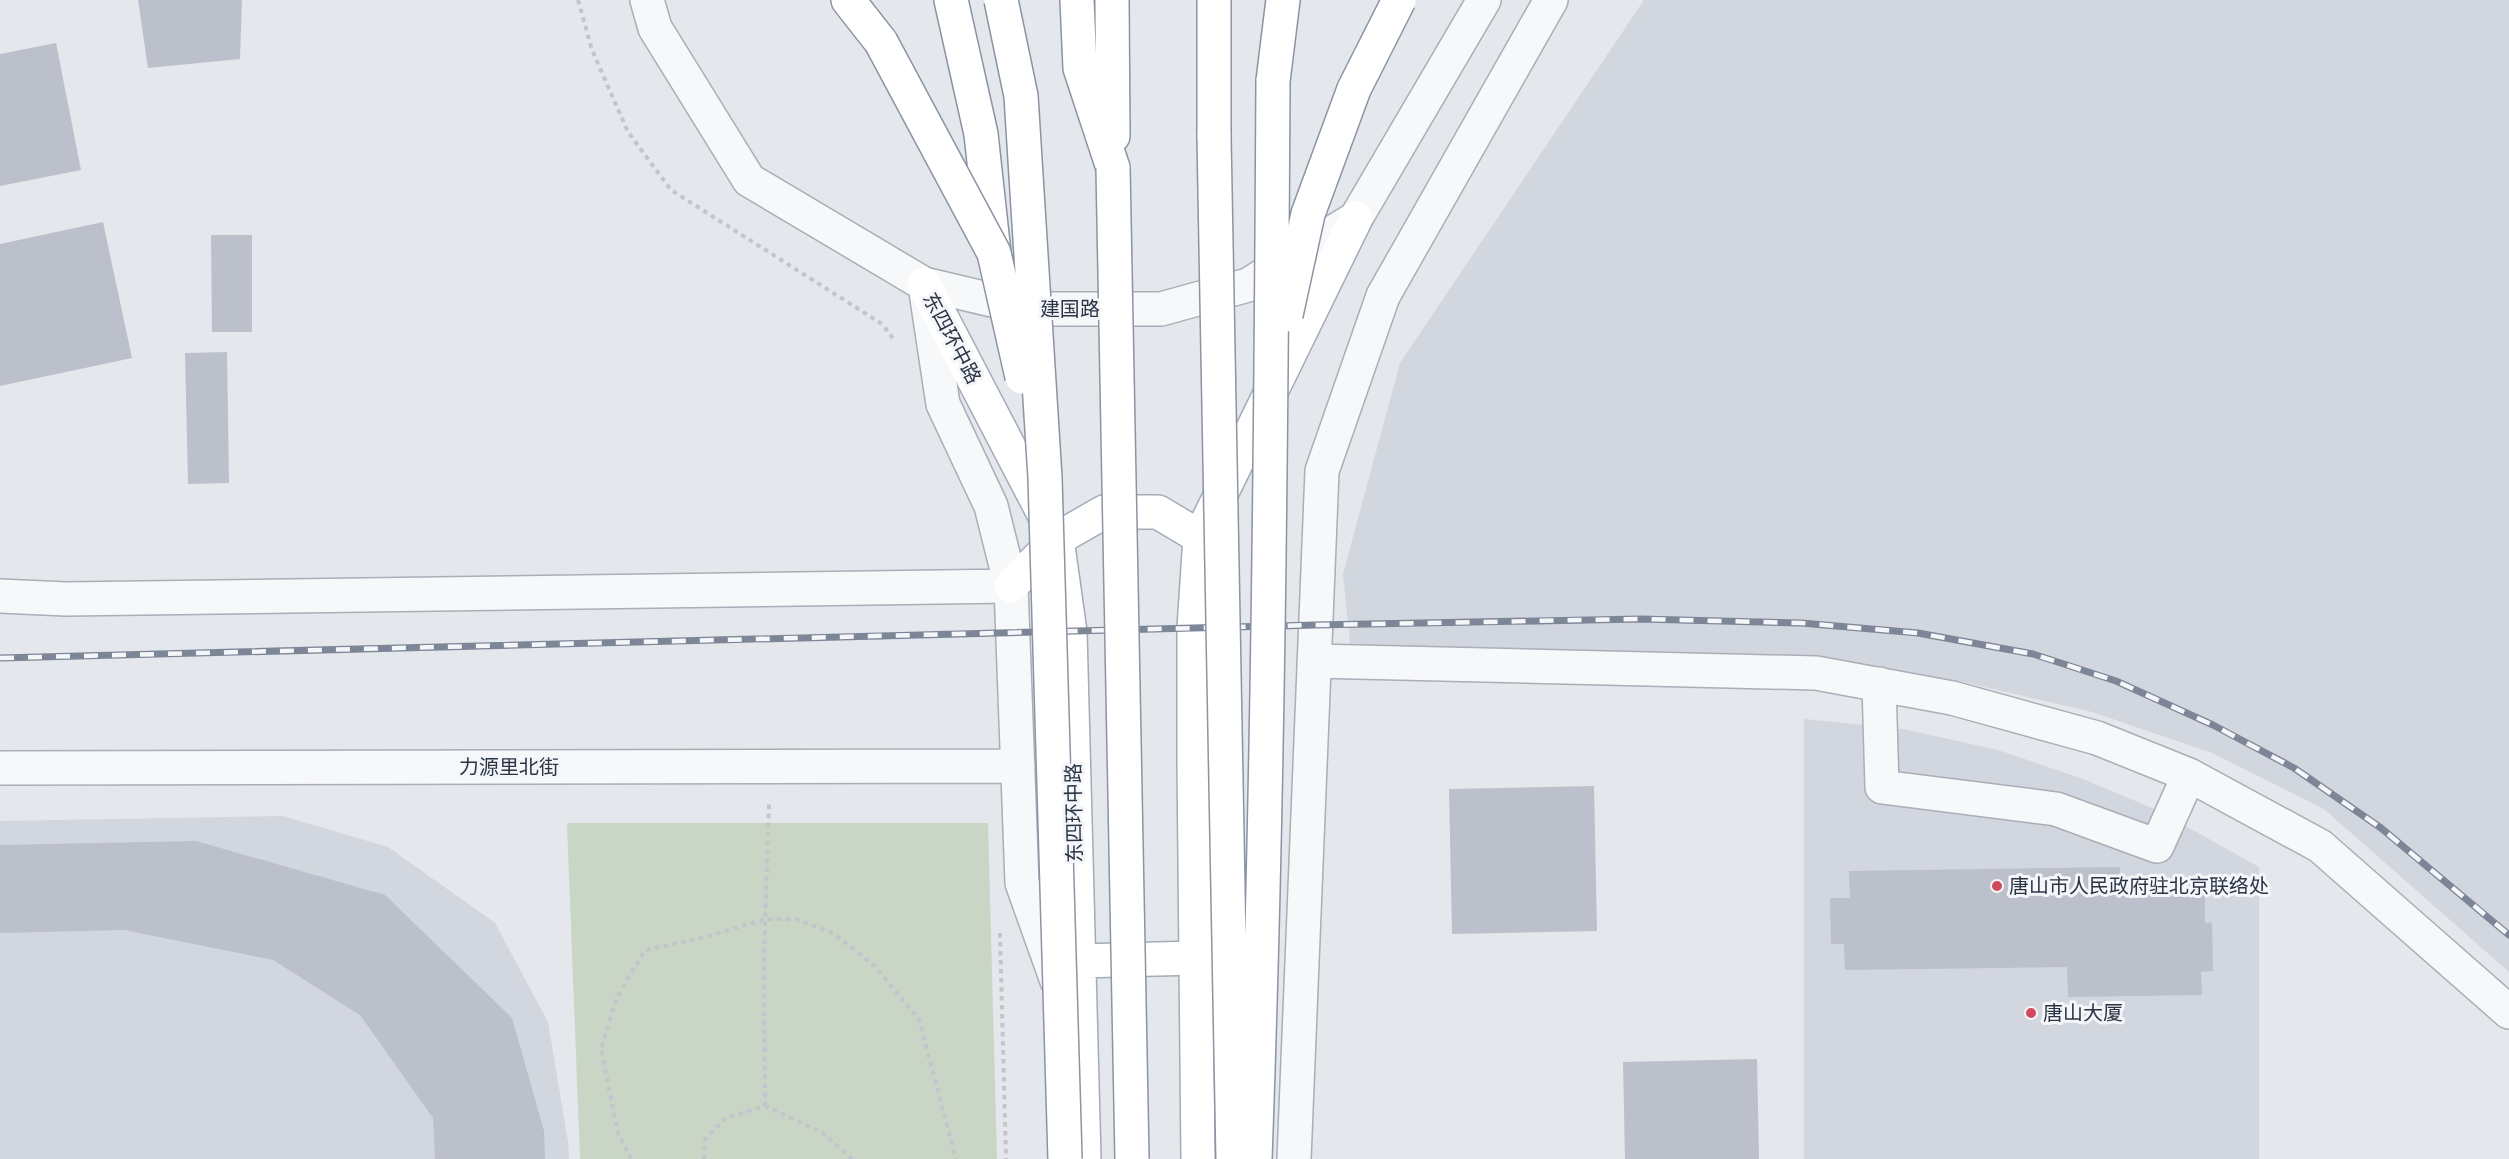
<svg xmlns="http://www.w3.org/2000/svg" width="2509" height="1159" font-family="'DM Sans','Noto Sans SC',sans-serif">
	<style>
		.built { fill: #d2d6de }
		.green { fill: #c9d6c5 }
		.building { fill: #bbc0ca }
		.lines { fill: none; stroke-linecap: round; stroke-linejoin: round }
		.minor-casing { stroke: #a9aeb7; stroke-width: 36 }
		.major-casing { stroke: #a3abb8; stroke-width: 36 }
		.highway-casing { stroke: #8b94a3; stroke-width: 36 }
		.path { stroke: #c2c5cb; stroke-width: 4; stroke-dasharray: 4.5 4.5; stroke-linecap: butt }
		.minor { stroke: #f7f8fa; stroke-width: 33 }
		.major { stroke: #fff; stroke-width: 33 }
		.highway { stroke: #fff; stroke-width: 33 }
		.rail-casing { stroke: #7d8696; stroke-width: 7 }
		.rail { stroke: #f4f6f9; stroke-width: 4.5; stroke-dasharray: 14; stroke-linecap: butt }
		.highway-bridge-casing { stroke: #8b94a3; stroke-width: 36; stroke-linecap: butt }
		.highway-bridge { stroke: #fff; stroke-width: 33 }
		.poi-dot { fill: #d1495b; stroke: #f4f6f9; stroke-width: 2 }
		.labels { text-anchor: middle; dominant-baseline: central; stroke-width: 6; stroke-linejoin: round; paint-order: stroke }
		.street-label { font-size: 20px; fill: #2b3445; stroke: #f4f6f9 }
		.poi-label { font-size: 20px; fill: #2b3445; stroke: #f4f6f9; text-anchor: start }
	</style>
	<rect width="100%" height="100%" fill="#e4e7ec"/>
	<!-- built -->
	<path class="built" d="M1644,0H2509V972L2324,809L2212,753L2092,712L1963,682L1816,663L1351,653L1343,574L1400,363Z
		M1804,719L1903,729L1998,750L2083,779L2157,810L2259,867V1159H1804Z
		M283,816L388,847L495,923L548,1022L568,1142L569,1159H0V821Z"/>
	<!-- green -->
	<path class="green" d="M567,823H988L997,1159H580Z"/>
	<!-- building -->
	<path class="building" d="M138,0H242L240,59L148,68Z
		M56,43L81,170L0,186V54Z
		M103,222L132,358L0,386V244Z
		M211,235H252V332H212Z
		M227,352L229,483L188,484L185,353Z
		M1594,786L1597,931L1452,934L1449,789Z
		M196,841L385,895L512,1018L544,1131L545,1159H435L433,1118L360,1015L273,960L124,930L0,933V845Z
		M2120,867V892L2205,890V923L2212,922L2213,971L2201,972L2202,995L2068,997L2067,967L1845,970L1844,944H1831L1830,898H1850L1849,871Z
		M1757,1059L1759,1159H1625L1623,1062Z"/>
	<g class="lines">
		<!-- minor casing -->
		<g class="minor-casing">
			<path id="minor" d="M647,0L655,28L749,180L924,284L1030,309H1161L1248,285L1356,218L1484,0
				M926,292L943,404L991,506L1011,586L1022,883L1057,981
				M0,596L66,599L1011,586
				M1314,661L1816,673L1952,698L2097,738L2189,775L2320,846L2509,1012
				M1879,684L1882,787L2056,809L2157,846L2189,775
				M0,768L1018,766
				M1294,1159L1322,471L1383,296L1551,0"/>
		</g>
		<!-- major casing -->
		<g class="major-casing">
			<path id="major" d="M924,284L1057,539L1070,632L1084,1159
				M1011,586L1057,539L1104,512H1158L1200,537
				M1078,961L1197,958
				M1198,1159L1194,760V628L1200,537L1356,218"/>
		</g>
		<!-- highway casing -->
		<g class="highway-casing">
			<path id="highway" d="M848,0L881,42
				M951,0L981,134L994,253
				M1077,0L1080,68L1113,168
				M1112,0L1113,136
				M1273,81L1283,0
				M1214,137V0"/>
		</g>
		<!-- path -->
		<path class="path" d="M578,0L592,50L628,132L671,190L882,324L895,341
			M1000,933L1006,1159
			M765,1106L764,957L769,803
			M631,1159L618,1133L601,1049L616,999L645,950L698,939L766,919H796L833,933L875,966L919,1020L956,1159
			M704,1159L705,1139L726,1118L765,1106L823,1133L852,1159"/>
		<!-- minor -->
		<use href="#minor" class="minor"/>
		<!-- major -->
		<use href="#major" class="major"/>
		<!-- highway -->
		<use href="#highway" class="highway"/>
		<!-- rail casing -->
		<g class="rail-casing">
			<path id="rail" d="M0,658L1315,625L1641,619L1801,623L1918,633L2033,654L2116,681L2213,725L2294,768L2381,828L2509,935"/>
		</g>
		<!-- rail -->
		<use href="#rail" class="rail"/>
		<!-- highway-bridge casing -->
		<g class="highway-bridge-casing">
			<path id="highway-bridge" d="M1001,0L1021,96L1045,478L1065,1159
				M881,42L994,253L1022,377
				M1214,137L1233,1159
				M1113,168L1132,1159
				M1286,315L1308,214L1354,89L1399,0
				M1255,1159C1268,800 1271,441 1273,81"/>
		</g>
		<!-- highway-bridge -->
		<use href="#highway-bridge" class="highway-bridge"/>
	</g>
	<!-- markers -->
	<g class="poi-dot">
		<circle cx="1997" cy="886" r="6"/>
		<circle cx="2031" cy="1013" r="6"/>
	</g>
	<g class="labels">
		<!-- street labels -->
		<g class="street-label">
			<text x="1070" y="309">建国路</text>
			<text transform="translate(952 338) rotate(62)">东四环中路</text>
			<text x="509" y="767">力源里北街</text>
			<text transform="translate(1074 813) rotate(-91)">东四环中路</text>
		</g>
		<!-- poi labels -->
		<g class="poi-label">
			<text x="2009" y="886">唐山市人民政府驻北京联络处</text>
			<text x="2043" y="1013">唐山大厦</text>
		</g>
	</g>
</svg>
